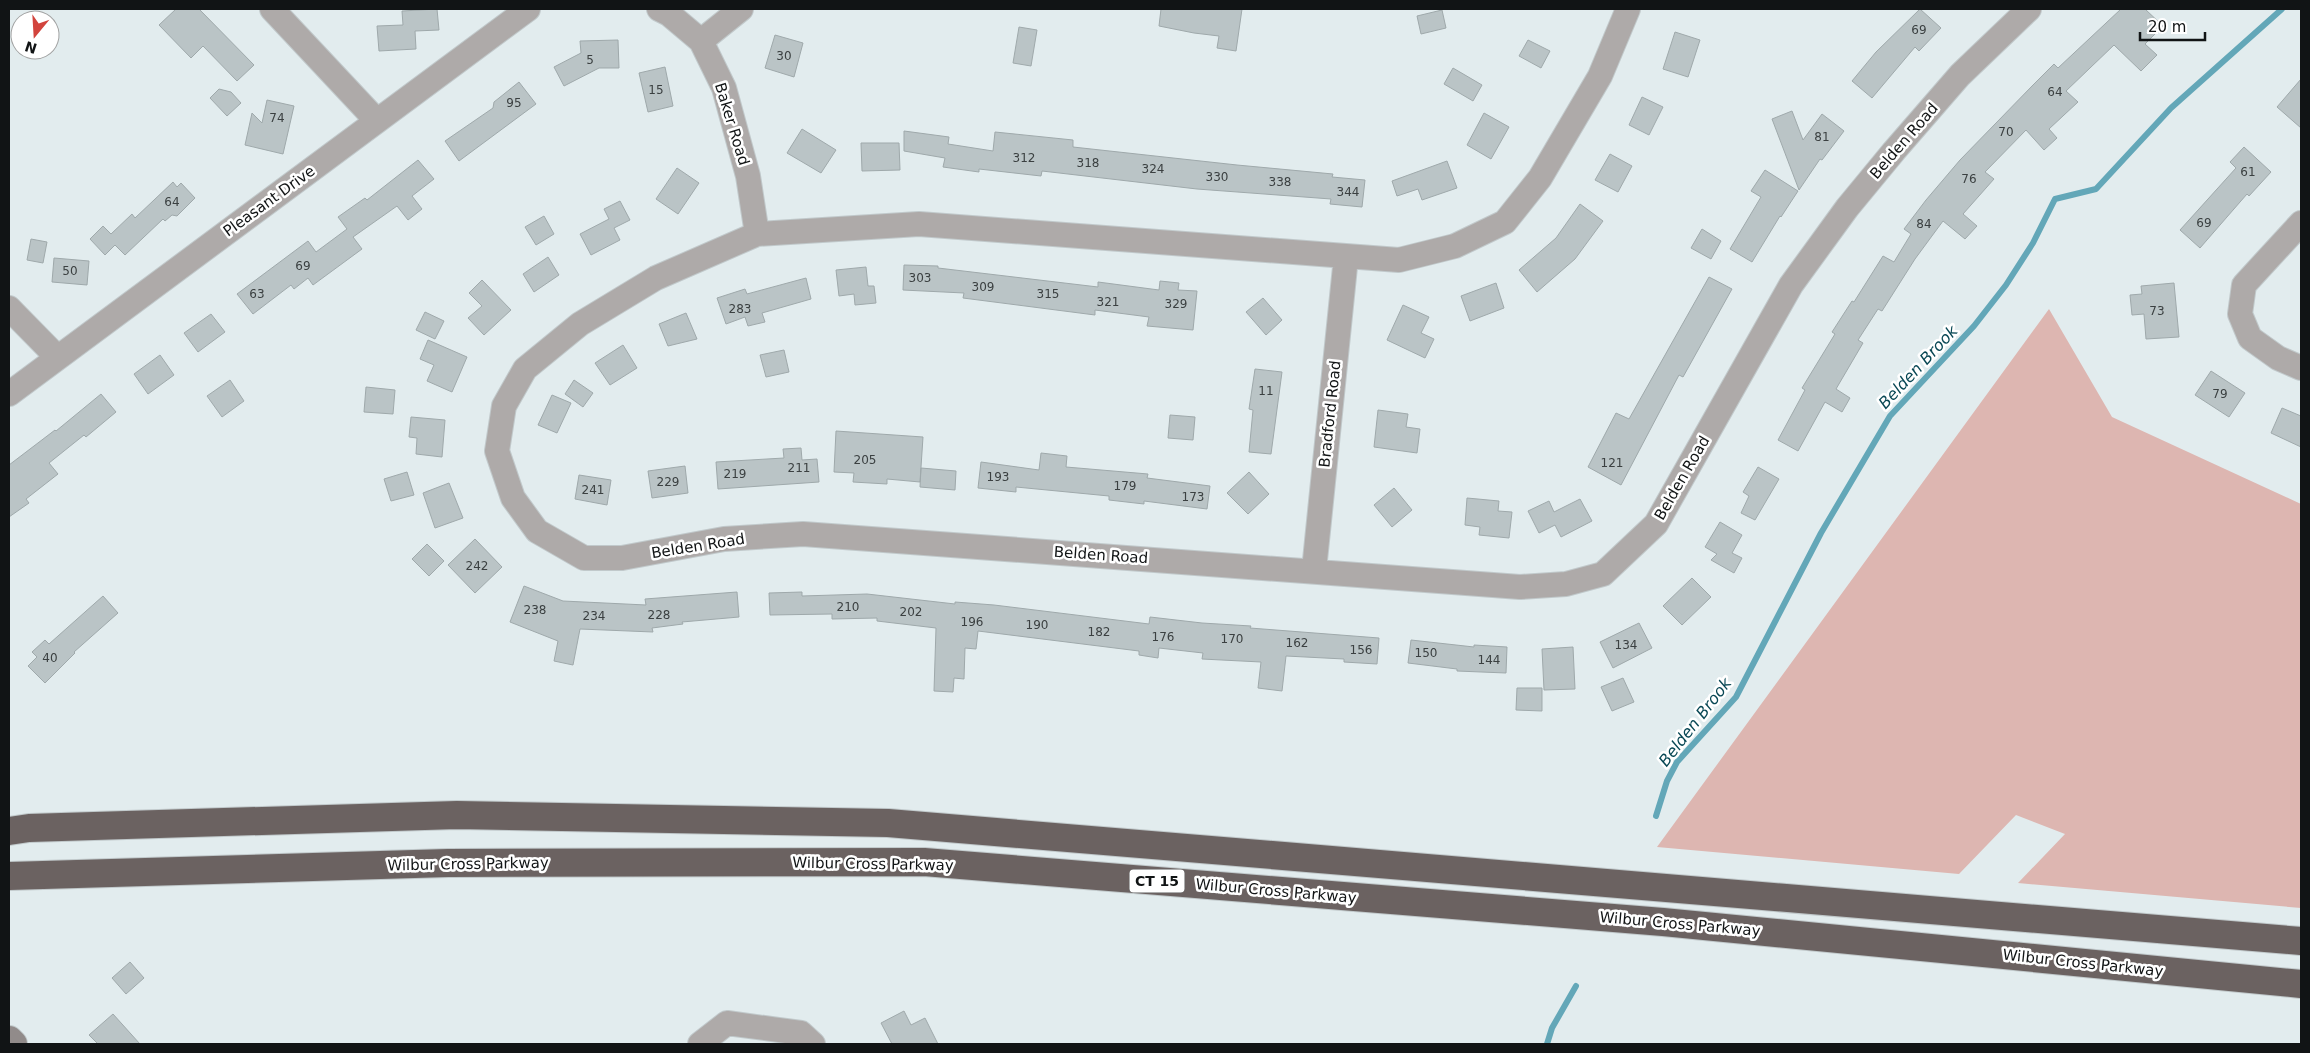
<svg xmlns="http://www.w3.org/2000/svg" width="2310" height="1053" font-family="'DejaVu Sans',sans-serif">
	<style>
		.green { fill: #ddb6b1 }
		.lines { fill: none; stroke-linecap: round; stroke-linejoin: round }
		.stream { stroke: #63a7b8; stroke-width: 6 }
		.building { fill: #bac4c6; stroke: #9fa9ab }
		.street-casing { stroke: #c1c9cb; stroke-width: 26 }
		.secondary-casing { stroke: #c1c9cb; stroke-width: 30 }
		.highway-casing { stroke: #c1c9cb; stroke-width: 30 }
		.street { stroke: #aeaaa9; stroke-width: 24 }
		.secondary { stroke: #918b8a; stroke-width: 28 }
		.highway { stroke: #6b6261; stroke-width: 28 }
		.labels { text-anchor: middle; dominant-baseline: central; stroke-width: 5; stroke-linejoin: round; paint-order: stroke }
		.number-label { font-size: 12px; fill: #3b4041 }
		.shield { fill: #fff; stroke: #585a5b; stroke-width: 1 }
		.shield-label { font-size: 14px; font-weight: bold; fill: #111415 }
		.street-label { font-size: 15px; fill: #111415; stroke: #fff }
		.water-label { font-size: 16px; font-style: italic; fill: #084754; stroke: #fff }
	</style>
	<rect width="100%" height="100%" fill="#e2ecee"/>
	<!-- green -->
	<path class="green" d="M2049,309L2112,417L2301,504V908L2018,883L2065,834L2016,815L1959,874L1657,847Z"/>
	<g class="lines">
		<!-- stream -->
		<path class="stream" d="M1656,816L1667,781L1677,762L1736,697L1821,533L1890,416L1974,326L2006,285L2033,243L2055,199L2096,189L2171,108L2282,9
			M1547,1044L1552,1028L1576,986"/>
	</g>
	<!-- building -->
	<path class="building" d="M176,9H199L254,65L237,81L203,46L191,58L159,25Z
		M437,9L439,30L415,31L416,49L379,51L377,26L403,25L402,11Z
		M1161,9H1242L1236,51L1217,48L1219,36L1194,33L1159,26Z
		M1920,9L1941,28L1919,51L1915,47L1872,98L1852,81L1876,52Z
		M2121,9H2145L2163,26L2145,44L2157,55L2141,71L2114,45L2066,91L2078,102L2049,129L2057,138L2044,150L2026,130L1985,172L1994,179L1963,214L1977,226L1965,239L1943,221L1915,259L1882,311L1878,309L1858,340L1863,343L1836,389L1850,398L1842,412L1825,402L1798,451L1778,440L1805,390L1802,388L1835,334L1832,332L1852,301L1854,302L1883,256L1894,262L1911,234L1904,229L1926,200L1960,160L2033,85L2054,64L2058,68Z
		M1442,10L1446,28L1421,34L1417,16Z
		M1019,27L1037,30L1031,66L1013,63Z
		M1675,32L1700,40L1688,77L1663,69Z
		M775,35L803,43L794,77L765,68Z
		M618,40L619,68H599L564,86L554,67L581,53L580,41Z
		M1528,40L1550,51L1541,68L1519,56Z
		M665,67L673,106L648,112L639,73Z
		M1453,68L1482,85L1473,101L1444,84Z
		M2301,79V128L2277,107Z
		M519,82L536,104L459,161L445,141L493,108L494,102Z
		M219,89L231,92L241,103L227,116L210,98Z
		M1642,97L1663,107L1649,135L1629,125Z
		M267,100L294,106L283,154L245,145L252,113L262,123Z
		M1792,111L1803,140L1822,114L1844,131L1822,160L1820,159L1799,190L1772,119Z
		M1484,113L1509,127L1491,159L1467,145Z
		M802,129L836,150L821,173L787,153Z
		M904,131L949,137L948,144L993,151L995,132L1073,140V147L1237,165L1333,174L1332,177L1365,180L1362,207L1330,204L1331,199L1197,189L1042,171L1041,176L979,169V172L943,167L945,158L904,151Z
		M861,143H899L900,170L862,171Z
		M2244,147L2271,172L2249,196L2247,194L2200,248L2180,230L2236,168L2230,162Z
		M1610,154L1632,166L1618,192L1595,180Z
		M418,160L434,179L412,196L422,209L408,220L397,206L353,237L362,249L313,285L308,278L294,289L291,285L253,314L237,294L308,241L316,252L347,229L338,217L365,198L367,200Z
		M1447,161L1457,188L1422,200L1418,189L1397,196L1392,181Z
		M677,168L699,183L678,214L656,199Z
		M1765,170L1798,191L1781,217L1780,216L1752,262L1730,249L1761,197L1751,191Z
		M173,182L177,187L181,183L195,198L177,216L172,215L165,221L163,219L125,255L115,245L105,255L90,239L103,226L111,234L132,214L135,218Z
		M620,201L630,220L614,228L620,240L591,255L580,234L609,219L604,209Z
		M1580,204L1603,221L1575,259L1537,292L1519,270L1556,238Z
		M544,216L554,234L536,245L525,227Z
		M1702,229L1721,241L1711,259L1691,248Z
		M31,239L47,242L43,263L27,260Z
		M548,257L559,275L534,292L523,274Z
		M54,258L89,261L87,285L52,282Z
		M904,265L938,266V268L1098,287V282L1159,290L1160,281L1179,283L1178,290L1197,291L1193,330L1147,326L1149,317L1095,310V315L963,298L964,293L903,290Z
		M866,267L868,286H874L876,303L855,305L854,294L839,296L836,270Z
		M1709,277L1732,289L1683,377L1679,375L1621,485L1588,467L1616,413L1629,419Z
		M806,278L811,299L762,313L765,322L748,326L745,317L726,324L717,298L745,289L747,294Z
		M482,280L511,310L484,335L468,318L482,306L469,293Z
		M1496,283L1504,308L1470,321L1461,296Z
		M2174,283L2179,337L2146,339L2144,314L2132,315L2130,295L2142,294L2141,286Z
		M1263,298L1282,320L1266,335L1246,312Z
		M1403,305L1429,317L1421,333L1434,339L1425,358L1387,340Z
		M425,312L444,321L435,339L416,330Z
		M686,313L697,339L668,346L659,324Z
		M211,314L225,332L198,352L184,333Z
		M428,340L467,357L452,392L427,381L434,365L420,359Z
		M623,345L637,368L610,385L595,363Z
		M784,350L789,372L766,377L760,355Z
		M160,355L174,375L148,394L134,374Z
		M1255,369L1282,372L1271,454L1249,452L1253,410L1249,409Z
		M2211,371L2245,393L2229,417L2195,395Z
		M230,380L244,401L222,417L207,396Z
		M574,380L593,393L583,407L565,394Z
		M366,387L395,390L393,414L364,412Z
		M101,394L116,412L86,437L84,435L49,463L58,474L26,499L29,503L9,517V465L55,430L56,431Z
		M552,395L571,403L557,433L538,425Z
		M2282,408L2301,416V447L2271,433Z
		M1378,410L1408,414L1406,427L1420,429L1417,453L1374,447Z
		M1170,415L1195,417L1193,440L1168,438Z
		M411,417L445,420L442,457L416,454L417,438L409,437Z
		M836,431L923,437L920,482L887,479V484L853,482L854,473L834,472Z
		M801,448L802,460L817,459L819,482L718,489L716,462L784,458L783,449Z
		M1041,453L1067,456L1066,467L1148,474L1147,478L1210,486L1207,509L1144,501V504L1109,500V496L1016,487V492L978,488L981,462L1039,470Z
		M685,466L688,493L652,498L648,471Z
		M1758,467L1779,479L1755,520L1741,513L1749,496L1743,492Z
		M921,468L956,471L955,490L920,487Z
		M407,472L414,495L391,501L384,479Z
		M1249,472L1269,494L1248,514L1227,493Z
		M579,475L611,480L607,505L575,499Z
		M449,483L463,518L435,528L423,493Z
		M1394,488L1412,510L1392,527L1374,505Z
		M1467,498L1499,501L1498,511L1512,512L1509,538L1479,535L1480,527L1465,525Z
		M1580,499L1592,521L1561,537L1555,525L1539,533L1528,511L1549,501L1554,512Z
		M1720,522L1742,535L1732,553L1742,558L1734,573L1711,560L1717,554L1705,547Z
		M475,539L502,567L475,593L448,565Z
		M427,544L444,561L429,576L412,559Z
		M1692,578L1711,597L1682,625L1663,606Z
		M524,586L563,601L646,605L645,599L737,592L739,617L682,622L683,624L652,628L653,632L580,629L573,665L554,661L558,641L510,622Z
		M802,592V596L867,594L955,604V602L994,605L1149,624L1150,617L1202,623L1251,626L1250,628L1379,638L1377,664L1344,662V659L1286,656L1282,691L1258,688L1261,662L1202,659L1203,653L1159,648L1158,658L1139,655V651L978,631L976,649L965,648L964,679L954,678L953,692L934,691L936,628L877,621V618L832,619V614L770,615L769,593Z
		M103,596L118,613L74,652L75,653L45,683L28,666L37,657L32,652L45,640L49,644Z
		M1639,623L1652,648L1613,668L1600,642Z
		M1411,640L1474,647V645L1507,647L1506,673L1457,671V669L1408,663Z
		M1573,647L1575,689L1544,690L1542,649Z
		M1623,678L1634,702L1612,711L1601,687Z
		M1517,688H1542V711L1516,710Z
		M130,962L144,978L126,994L112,978Z
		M904,1011L911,1025L925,1018L938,1044H892L881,1023Z
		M113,1014L140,1044H98L89,1035Z"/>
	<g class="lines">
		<!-- street casing -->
		<g class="street-casing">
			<path id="street" d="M272,9L377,121
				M659,9L669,14L701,41L724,88L748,176L757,234
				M1628,9L1600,76L1540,178L1505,222L1455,246L1399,260L919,224L757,234L656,278L580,324L525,369L504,406L497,451L513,498L537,531L584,558H622L724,539L803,534L1520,587L1566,584L1603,574L1656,524L1791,285L1847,208L1894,151L1960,75L2029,9
				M701,41L741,9
				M2301,223L2244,285L2240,314L2250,338L2278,358L2301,368
				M9,308L57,357
				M9,394L528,9
				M1314,570L1346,257
				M700,1044L727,1023L801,1033L813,1044"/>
		</g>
		<!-- secondary casing -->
		<g class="secondary-casing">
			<path id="secondary" d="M9,1040L13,1044"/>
		</g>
		<!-- highway casing -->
		<g class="highway-casing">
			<path id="highway" d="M9,831L29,828L457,815L888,823L2301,941
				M9,876L448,863L924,862L1663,922L2301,984"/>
		</g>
		<!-- street -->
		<use href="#street" class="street"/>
		<!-- secondary -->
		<use href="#secondary" class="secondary"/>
		<!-- highway -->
		<use href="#highway" class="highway"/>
	</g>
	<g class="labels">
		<!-- number labels -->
		<g class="number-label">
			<text x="1919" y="30">69</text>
			<text x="784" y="56">30</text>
			<text x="590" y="60">5</text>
			<text x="656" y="90">15</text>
			<text x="2055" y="92">64</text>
			<text x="514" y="103">95</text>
			<text x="277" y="118">74</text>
			<text x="2006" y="132">70</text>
			<text x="1822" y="137">81</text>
			<text x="1024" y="158">312</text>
			<text x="1088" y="163">318</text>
			<text x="1153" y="169">324</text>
			<text x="2248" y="172">61</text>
			<text x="1217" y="177">330</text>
			<text x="1969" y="179">76</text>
			<text x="1280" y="182">338</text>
			<text x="1348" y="192">344</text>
			<text x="172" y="202">64</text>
			<text x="2204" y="223">69</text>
			<text x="1924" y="224">84</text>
			<text x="303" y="266">69</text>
			<text x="70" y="271">50</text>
			<text x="920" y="278">303</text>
			<text x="983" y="287">309</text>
			<text x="257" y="294">63</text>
			<text x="1048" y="294">315</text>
			<text x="1108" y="302">321</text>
			<text x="1176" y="304">329</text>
			<text x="740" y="309">283</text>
			<text x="2157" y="311">73</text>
			<text x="1266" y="391">11</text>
			<text x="2220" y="394">79</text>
			<text x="865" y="460">205</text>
			<text x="1612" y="463">121</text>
			<text x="799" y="468">211</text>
			<text x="735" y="474">219</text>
			<text x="998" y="477">193</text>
			<text x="668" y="482">229</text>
			<text x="1125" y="486">179</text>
			<text x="593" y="490">241</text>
			<text x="1193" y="497">173</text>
			<text x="477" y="566">242</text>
			<text x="848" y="607">210</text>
			<text x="535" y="610">238</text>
			<text x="911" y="612">202</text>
			<text x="659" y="615">228</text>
			<text x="594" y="616">234</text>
			<text x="972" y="622">196</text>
			<text x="1037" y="625">190</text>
			<text x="1099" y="632">182</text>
			<text x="1163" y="637">176</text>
			<text x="1232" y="639">170</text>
			<text x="1297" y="643">162</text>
			<text x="1626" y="645">134</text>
			<text x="1361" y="650">156</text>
			<text x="1426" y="653">150</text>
			<text x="50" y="658">40</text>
			<text x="1489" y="660">144</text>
		</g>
		<!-- shield labels -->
		<rect class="shield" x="1129.5" y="869.5" width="55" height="23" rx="4"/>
		<g class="shield-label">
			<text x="1157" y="881">CT 15</text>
		</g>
		<!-- street labels -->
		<g class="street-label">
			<text transform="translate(732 124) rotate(73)">Baker Road</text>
			<text transform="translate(1904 141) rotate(-49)">Belden Road</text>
			<text transform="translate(269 201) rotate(-36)">Pleasant Drive</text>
			<text transform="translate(1330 414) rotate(-84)">Bradford Road</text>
			<text transform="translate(1682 478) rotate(-60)">Belden Road</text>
			<text transform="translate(698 546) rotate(-9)">Belden Road</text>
			<text transform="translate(1101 555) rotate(4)">Belden Road</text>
			<text transform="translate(468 864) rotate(-1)">Wilbur Cross Parkway</text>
			<text transform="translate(873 864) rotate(1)">Wilbur Cross Parkway</text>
			<text transform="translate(1276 891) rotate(5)">Wilbur Cross Parkway</text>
			<text transform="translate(1680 924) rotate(5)">Wilbur Cross Parkway</text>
			<text transform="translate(2083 963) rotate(6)">Wilbur Cross Parkway</text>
		</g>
		<!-- water labels -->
		<g class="water-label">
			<text transform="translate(1918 367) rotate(-47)">Belden Brook</text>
			<text transform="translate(1695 722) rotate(-52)">Belden Brook</text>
		</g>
	</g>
	<!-- border -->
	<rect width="2310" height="1053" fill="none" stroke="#111415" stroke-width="20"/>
	<!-- north arrow -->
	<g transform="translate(35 35) rotate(198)"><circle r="24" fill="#ffffff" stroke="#a0a1a1"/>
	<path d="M0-4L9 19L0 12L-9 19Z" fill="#d2443d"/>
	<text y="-8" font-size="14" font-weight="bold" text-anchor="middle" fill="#111415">N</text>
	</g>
	<!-- scale -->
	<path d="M2140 32v8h65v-8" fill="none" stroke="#111415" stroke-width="2.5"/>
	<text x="2148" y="32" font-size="15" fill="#111415" stroke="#ffffff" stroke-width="4" paint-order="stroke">20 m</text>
</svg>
